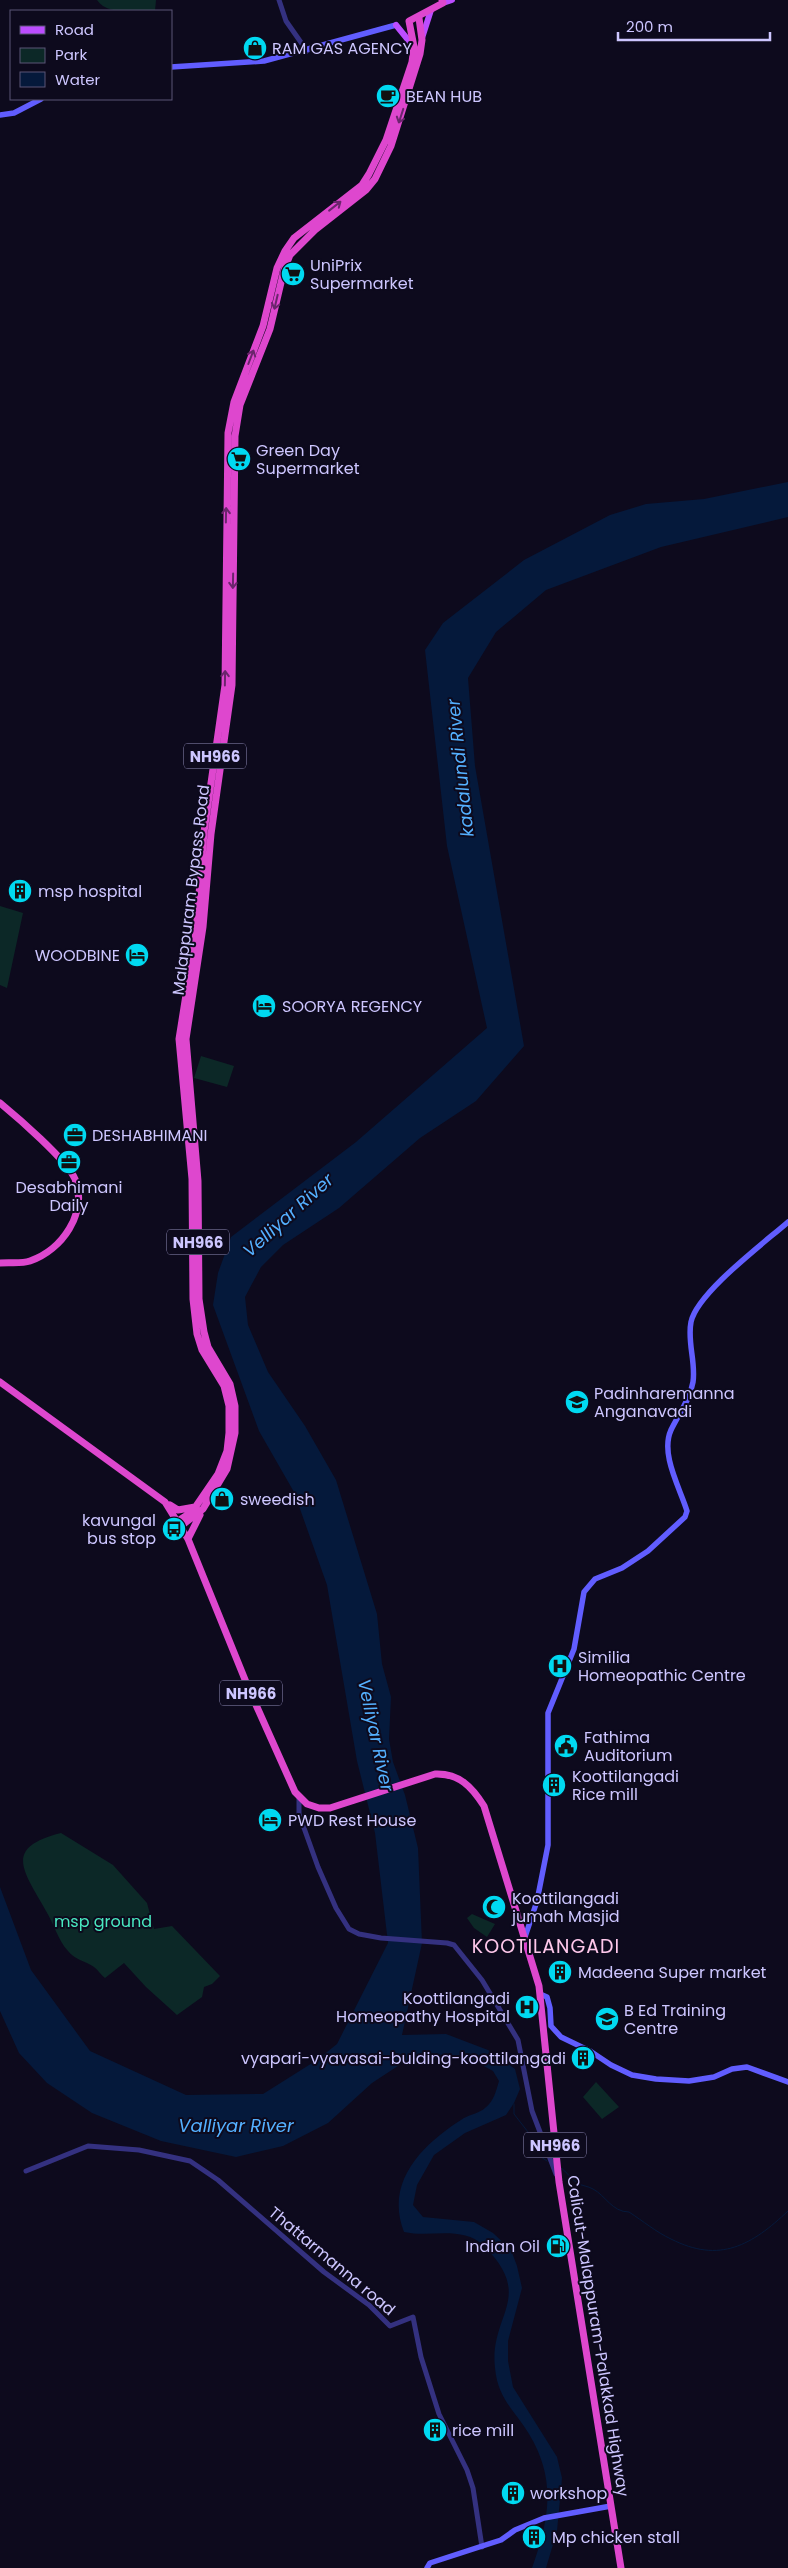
<svg xmlns="http://www.w3.org/2000/svg" width="788" height="2568" font-family="Poppins,sans-serif">
	<style>
		.green { fill: #0c2827 }
		.water { fill: #05193b }
		.lines { fill: none; stroke-linecap: round; stroke-linejoin: round }
		.stream { stroke: #05193b; stroke-width: 1 }
		.tertiary { stroke: #343180; stroke-width: 5 }
		.secondary { stroke: #615dff; stroke-width: 5.5 }
		.primary { stroke: #bc4dff; stroke-width: 6 }
		.trunk { stroke: #de47ce; stroke-width: 7 }
		.oneway { stroke: #6b256d }
		.labels { text-anchor: middle; dominant-baseline: central; stroke-width: 4; stroke-linejoin: round; paint-order: stroke }
		.shield { fill: #0d0a1d; stroke: #938ebb; stroke-width: 1 }
		.shield-label { font-size: 15px; font-weight: bold; fill: #cdc6ff }
		.poi-label { font-size: 16px; fill: #cdc6ff; stroke: #0d0a1d; text-anchor: start }
		.street-label { font-size: 16px; fill: #cdc6ff; stroke: #0d0a1d }
		.park-label { font-size: 16px; fill: #49e8c0; stroke: #0d0a1d }
		.water-label { font-size: 18px; font-style: italic; fill: #54b0ff; stroke: #0d0a1d }
		.quarter-label { font-size: 19px; letter-spacing: 1px; fill: #ffc8eb; stroke: #0d0a1d }
	</style>
	<rect width="100%" height="100%" fill="#0d0a1d"/>
	<!-- green -->
	<path class="green" d="M97,0H156L155,11C138,11 107,16 97,0Z
		M0,906L23,913L7,988L0,985Z
		M201,1056L234,1066L227,1087L194,1078Z
		M61,1833L113,1865L147,1903L154,1929L172,1926L220,1976L212,1984L204,1987L202,1997L177,2015L146,1987L124,1963L105,1978C101,1975 98,1970 94,1967C86,1961 75,1960 68,1951C58,1940 54,1924 46,1911C24,1871 2,1848 61,1833Z
		M472,1914L495,1924L487,1937L474,1928L467,1918Z
		M596,2082L619,2107L602,2119L583,2097Z"/>
	<!-- water -->
	<path class="water" d="M788,482V517L661,547L546,590L496,632L468,678L475,766L524,1046L476,1101L420,1138L339,1208L283,1245L261,1267L245,1297L248,1325L268,1372L305,1426L336,1480L377,1614L382,1664L391,1697L389,1739L393,1762L405,1795L418,1848L422,1943L402,2035L446,2034L488,2050L515,2069L520,2089L514,2103L506,2115L465,2133L434,2155L417,2185L413,2205L423,2217L474,2222L493,2233L511,2250L517,2266L522,2288L508,2341V2361L513,2387L557,2457L562,2478L557,2531L546,2568H532C549,2520 557,2480 529,2434C515,2410 498,2400 495,2368C489,2314 536,2298 484,2246C462,2225 431,2238 404,2232C384,2181 424,2143 464,2118C471,2114 480,2113 485,2108C494,2101 496,2091 499,2081L493,2071L478,2063L453,2055L433,2059L419,2056L404,2062L372,2083L328,2123L283,2146L236,2157L161,2141L92,2113L47,2083L19,2053L0,2011V1887L31,1970L90,2051L186,2095L263,2094L317,2060L337,2044L388,1943L375,1833L357,1761L327,1585L294,1492L259,1431L213,1305L218,1273L231,1237L356,1142L487,1028L447,846L425,650L443,623L524,560L610,515L646,504L704,499Z"/>
	<g class="lines">
		<!-- stream -->
		<path class="stream" d="M514,2104V2114L528,2132L541,2157L547,2161
			M560,2167C567,2172 571,2179 577,2183C582,2186 588,2186 593,2189C605,2195 612,2212 629,2212C643,2221 656,2232 671,2239C720,2264 752,2245 788,2211"/>
		<!-- tertiary -->
		<path class="tertiary" d="M279,0L286,21L307,51
			M299,1798V1814L318,1867L336,1908L349,1929L359,1934L381,1938L447,1943L454,1945L482,1980L518,2040L532,2111L556,2174
			M26,2171L88,2146L139,2150L190,2161L218,2180L324,2272L369,2305L390,2326L413,2317L421,2357L439,2414L467,2470L473,2488L482,2547"/>
		<!-- secondary -->
		<path class="secondary" d="M171,67L264,61L396,25
			M0,115L14,113L41,99
			M525,1937L537,1901L548,1845V1713L574,1649L584,1592L595,1579L622,1568L648,1551L685,1517L687,1511C680,1488 660,1454 671,1430C678,1415 690,1400 693,1382C696,1362 687,1342 691,1322C697,1293 764,1243 788,1222
			M540,1994L547,1997L550,2008L551,2026L561,2037L590,2051L611,2065L632,2075L656,2079L689,2081L714,2077L732,2069L747,2067L788,2082
			M427,2568L430,2563L501,2540L515,2530L544,2518L611,2506"/>
		<!-- primary -->
		<path class="primary" d="M443,3L452,0
			M396,25L413,46
			M422,38L431,10"/>
		<!-- trunk -->
		<path class="trunk" d="M0,1103C17,1117 67,1160 75,1179C88,1213 62,1250 30,1261C21,1264 10,1262 0,1263
			M0,1382L165,1502L188,1539L248,1687L295,1792L307,1804L319,1808H330L435,1774C459,1773 472,1787 484,1806L539,1986L559,2182L621,2568
			M170,1505L178,1510L195,1507
			M178,1521L192,1512L218,1474L227,1451L229,1433V1406L224,1386L202,1350L197,1334L193,1299L192,1179L179,1039L196,932L204,832L225,685L228,433L234,402L263,326L277,268L285,251L294,238L362,185L369,174L386,140L412,62L414,47L409,21L443,3L442,0
			M181,1526L203,1509L227,1469L235,1433V1406L230,1384L208,1347L204,1332L199,1299L198,1181L186,1039L203,927L211,834L232,685L235,436L240,405L270,329L284,270L290,255L315,230L366,190L375,179L391,146L420,54L422,40L419,18
			M188,1539L200,1515"/>
	</g>
	<!-- one-way arrows -->
	<defs><path id="oneway-shaft" d="M-6 0H5M1.5-3L5.5 0L1.5 3" fill="none" stroke-width="1.6" stroke-linecap="round" stroke-linejoin="round" transform="scale(1.25)"/></defs>
	<g class="oneway">
		<use href="#oneway-shaft" transform="translate(401 116) rotate(108)"/>
		<use href="#oneway-shaft" transform="translate(335 206) rotate(-38)"/>
		<use href="#oneway-shaft" transform="translate(276 302) rotate(103)"/>
		<use href="#oneway-shaft" transform="translate(251 357) rotate(-69)"/>
		<use href="#oneway-shaft" transform="translate(226 515) rotate(-89)"/>
		<use href="#oneway-shaft" transform="translate(233 581) rotate(91)"/>
		<use href="#oneway-shaft" transform="translate(225 678) rotate(-89)"/>
	</g>
	<!-- icons -->
	<defs>
		<g id="shop-disc" transform="scale(1.25)"><circle r="9.5" fill="#00d9f1" stroke="#0d0a1d"/><path d="M-5-2.5h2.3a2.7 3.5 0 0 1 5.4 0H5L5.5 6h-11ZM-1.5-2.5h3a1.5 2.3 0 0 0-3 0Z" fill="#111"/></g>
		<g id="cafe-disc" transform="scale(1.25)"><circle r="9.5" fill="#00d9f1" stroke="#0d0a1d"/><path d="M-5.5-4.5H6V0H3Q3 3.5 0 3.5H-2.5Q-5.5 3.5-5.5 0ZM3-3.2v2h1.7v-2ZM-6 4.5H4V6H-6Z" fill="#111"/></g>
		<g id="supermarket-disc" transform="scale(1.25)"><circle r="9.5" fill="#00d9f1" stroke="#0d0a1d"/><path d="M-6-5.5h2.5l.6 2H6L4.5 2H-2.5L-4.4-4H-6ZM-1.5 3.2a1.3 1.3 0 1 0 .1 0ZM3 3.2a1.3 1.3 0 1 0 .1 0Z" fill="#111"/></g>
		<g id="building-disc" transform="scale(1.25)"><circle r="9.5" fill="#00d9f1" stroke="#0d0a1d"/><path d="M-4-6H4V6H1V3H-1V6H-4ZM-2.5-4.3h1.7v1.8h-1.7ZM.8-4.3h1.7v1.8H.8ZM-2.5-1h1.7V.8h-1.7ZM.8-1h1.7V.8H.8Z" fill="#111"/></g>
		<g id="hotel-disc" transform="scale(1.25)"><circle r="9.5" fill="#00d9f1" stroke="#0d0a1d"/><path d="M-6-4.5h1.5V1H6V5H4.5V3h-9V5H-6ZM-4 0a1.8 1.8 0 1 1 3.6 0ZM.5 0V-2.5h3Q6-2.5 6 0Z" fill="#111"/></g>
		<g id="office-disc" transform="scale(1.25)"><circle r="9.5" fill="#00d9f1" stroke="#0d0a1d"/><path d="M-6-3h4V-5.5h4V-3h4V5H-6ZM-1-4.5V-3h2v-1.5ZM-6 0V1H6V0Z" fill="#111"/></g>
		<g id="school-disc" transform="scale(1.25)"><circle r="9.5" fill="#00d9f1" stroke="#0d0a1d"/><path d="M0-5L7-2L0 1L-7-2ZM-4 1L0 2.5L4 1V4Q0 6-4 4Z" fill="#111"/></g>
		<g id="bus-disc" transform="scale(1.25)"><circle r="9.5" fill="#00d9f1" stroke="#0d0a1d"/><path d="M-5-6H5V4H4V6H2V4H-2V6H-4V4H-5ZM-3.5-4V0h7V-4ZM-3.5 1.2v1.5H-2V1.2ZM2 1.2v1.5H3.5V1.2Z" fill="#111"/></g>
		<g id="hospital-disc" transform="scale(1.25)"><circle r="9.5" fill="#00d9f1" stroke="#0d0a1d"/><path d="M-5-5h3v3.5h4V-5h3V5h-3V1.5h-4V5h-3Z" fill="#111"/></g>
		<g id="civic-disc" transform="scale(1.25)"><circle r="9.5" fill="#00d9f1" stroke="#0d0a1d"/><path d="M-.6-6.5H3V-4.5H.6V-3L4-1V1h2V6H-6V1h2V-1L-.6-3ZM-1.2 2.5V6h2.4V2.5Z" fill="#111"/></g>
		<g id="mosque-disc" transform="scale(1.25)"><circle r="9.5" fill="#00d9f1" stroke="#0d0a1d"/><path d="M3.5-4.9A6 6 0 1 0 3.5 4.9A5 5 0 1 1 3.5-4.9Z" fill="#111"/></g>
		<g id="university-disc" transform="scale(1.25)"><circle r="9.5" fill="#00d9f1" stroke="#0d0a1d"/><path d="M0-5L7-2L0 1L-7-2ZM-4 1L0 2.5L4 1V4Q0 6-4 4Z" fill="#111"/></g>
		<g id="fuel-disc" transform="scale(1.25)"><circle r="9.5" fill="#00d9f1" stroke="#0d0a1d"/><path d="M-5.5-6h7V0h2V4h1.3V-2.5L3-4.5l.8-.8L6-3V5H2.5V1h-1V6h-7ZM-4.2-4.7v3.2H.2V-4.7Z" fill="#111"/></g>
	</defs>
	<g fill-rule="evenodd">
		<use href="#shop-disc" x="255" y="48"/>
		<use href="#cafe-disc" x="388" y="96"/>
		<use href="#supermarket-disc" x="293" y="274"/>
		<use href="#supermarket-disc" x="239" y="459"/>
		<use href="#building-disc" x="20" y="891"/>
		<use href="#hotel-disc" x="137" y="955"/>
		<use href="#hotel-disc" x="264" y="1006"/>
		<use href="#office-disc" x="75" y="1135"/>
		<use href="#office-disc" x="69" y="1162"/>
		<use href="#school-disc" x="577" y="1402"/>
		<use href="#shop-disc" x="222" y="1499"/>
		<use href="#bus-disc" x="174" y="1529"/>
		<use href="#hospital-disc" x="560" y="1666"/>
		<use href="#civic-disc" x="566" y="1746"/>
		<use href="#building-disc" x="554" y="1785"/>
		<use href="#hotel-disc" x="270" y="1820"/>
		<use href="#mosque-disc" x="494" y="1907"/>
		<use href="#building-disc" x="560" y="1972"/>
		<use href="#hospital-disc" x="527" y="2007"/>
		<use href="#university-disc" x="607" y="2019"/>
		<use href="#building-disc" x="583" y="2058"/>
		<use href="#fuel-disc" x="558" y="2246"/>
		<use href="#building-disc" x="435" y="2430"/>
		<use href="#building-disc" x="513" y="2493"/>
		<use href="#building-disc" x="534" y="2537"/>
	</g>
	<g class="labels">
		<!-- shield labels -->
		<g class="shield">
			<rect x="184" y="743.5" width="62" height="25" rx="4"/>
			<rect x="167" y="1229.5" width="62" height="25" rx="4"/>
			<rect x="220" y="1680.5" width="62" height="25" rx="4"/>
			<rect x="524" y="2132.5" width="62" height="25" rx="4"/>
		</g>
		<g class="shield-label">
			<text x="215" y="756">NH966</text>
			<text x="198" y="1242">NH966</text>
			<text x="251" y="1693">NH966</text>
			<text x="555" y="2145">NH966</text>
		</g>
		<!-- poi labels -->
		<g class="poi-label">
			<text x="272" y="48">RAM GAS AGENCY</text>
			<text x="406" y="96">BEAN HUB</text>
			<text x="310" y="265">UniPrix<tspan x="310" dy="18">Supermarket</tspan></text>
			<text x="256" y="450">Green Day<tspan x="256" dy="18">Supermarket</tspan></text>
			<text x="38" y="891">msp hospital</text>
			<text x="120" y="955" text-anchor="end">WOODBINE</text>
			<text x="282" y="1006">SOORYA REGENCY</text>
			<text x="92" y="1135">DESHABHIMANI</text>
			<text x="69" y="1187" text-anchor="middle">Desabhimani<tspan x="69" dy="18">Daily</tspan></text>
			<text x="594" y="1393">Padinharemanna<tspan x="594" dy="18">Anganavadi</tspan></text>
			<text x="240" y="1499">sweedish</text>
			<text x="156" y="1520" text-anchor="end">kavungal<tspan x="156" dy="18">bus stop</tspan></text>
			<text x="578" y="1657">Similia<tspan x="578" dy="18">Homeopathic Centre</tspan></text>
			<text x="584" y="1737">Fathima<tspan x="584" dy="18">Auditorium</tspan></text>
			<text x="572" y="1776">Koottilangadi<tspan x="572" dy="18">Rice mill</tspan></text>
			<text x="288" y="1820">PWD Rest House</text>
			<text x="512" y="1898">Koottilangadi<tspan x="512" dy="18">jumah Masjid</tspan></text>
			<text x="578" y="1972">Madeena Super market</text>
			<text x="510" y="1998" text-anchor="end">Koottilangadi<tspan x="510" dy="18">Homeopathy Hospital</tspan></text>
			<text x="624" y="2010">B Ed Training<tspan x="624" dy="18">Centre</tspan></text>
			<text x="566" y="2058" text-anchor="end">vyapari-vyavasai-bulding-koottilangadi</text>
			<text x="540" y="2246" text-anchor="end">Indian Oil</text>
			<text x="452" y="2430">rice mill</text>
			<text x="530" y="2493">workshop</text>
			<text x="552" y="2537">Mp chicken stall</text>
		</g>
		<!-- street labels -->
		<g class="street-label">
			<text transform="translate(191 890) rotate(-83)">Malappuram Bypass Road</text>
			<text transform="translate(332 2261) rotate(40)">Thattarmanna road</text>
			<text transform="translate(598 2336) rotate(81)">Calicut-Malappuram-Palakkad Highway</text>
		</g>
		<!-- park labels -->
		<g class="park-label">
			<text x="103" y="1921">msp ground</text>
		</g>
		<!-- water labels -->
		<g class="water-label">
			<text transform="translate(460 768) rotate(-96)">kadalundi River</text>
			<text transform="translate(288 1215) rotate(-42)">Velliyar River</text>
			<text transform="translate(376 1735) rotate(78)">Velliyar River</text>
			<text x="236" y="2125">Valliyar River</text>
		</g>
		<!-- quarter labels -->
		<g class="quarter-label">
			<text x="546" y="1946">KOOTILANGADI</text>
		</g>
	</g>
	<!-- legend -->
	<rect x="10" y="10" width="162" height="90" fill="#0d0a1d" stroke="#5a5577"/>
	<rect x="20" y="26" width="25" height="8" fill="#bc4dff" stroke="#5a5577"/>
	<text x="55" y="35" font-size="15" fill="#cdc6ff">Road</text>
	<rect x="20" y="48" width="25" height="15" fill="#0c2827" stroke="#5a5577"/>
	<text x="55" y="60" font-size="15" fill="#cdc6ff">Park</text>
	<rect x="20" y="72" width="25" height="15" fill="#05193b" stroke="#5a5577"/>
	<text x="55" y="85" font-size="15" fill="#cdc6ff">Water</text>
	<!-- scale -->
	<path d="M618 32v8h152v-8" fill="none" stroke="#cdc6ff" stroke-width="2.5"/>
	<text x="626" y="32" font-size="15" fill="#cdc6ff" stroke="#0d0a1d" stroke-width="4" paint-order="stroke">200 m</text>
</svg>
